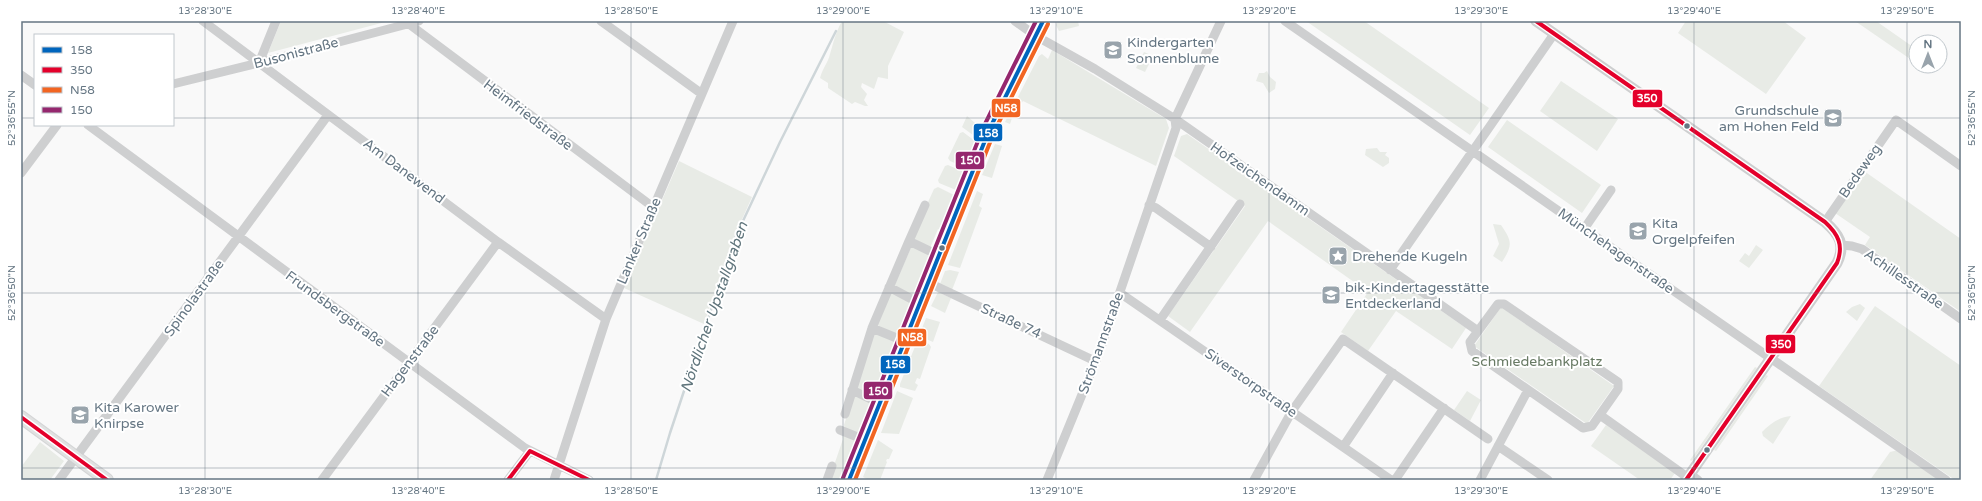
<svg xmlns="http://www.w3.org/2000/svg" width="1982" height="501" font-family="'Varela Round',sans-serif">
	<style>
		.green { fill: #e8ebe6 }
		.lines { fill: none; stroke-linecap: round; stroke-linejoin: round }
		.stream { stroke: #ced6d9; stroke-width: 2.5 }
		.secondary-casing { stroke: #d5d6d7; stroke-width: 14 }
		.minor { stroke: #cecfd0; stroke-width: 9 }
		.tertiary { stroke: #cecfd0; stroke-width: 11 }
		.secondary { stroke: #e1e2e2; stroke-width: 12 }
		.bus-1-casing { stroke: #fff; stroke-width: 7 }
		.bus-2-casing { stroke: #fff; stroke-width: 7 }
		.bus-3-casing { stroke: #fff; stroke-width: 7 }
		.bus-4-casing { stroke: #fff; stroke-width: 7 }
		.bus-1 { stroke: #0065bd; stroke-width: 4 }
		.bus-2 { stroke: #e4002b; stroke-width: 4 }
		.bus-3 { stroke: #f26522; stroke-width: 4 }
		.bus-4 { stroke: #95276e; stroke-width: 4 }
		.ticks { fill: none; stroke: #657683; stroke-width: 1; stroke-opacity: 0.45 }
		.bus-dot { fill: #657683; stroke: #fff; stroke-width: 1.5 }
		.labels { text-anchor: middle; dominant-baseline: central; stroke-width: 4; stroke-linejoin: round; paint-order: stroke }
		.poi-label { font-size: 14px; fill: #657683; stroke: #fff; text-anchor: start }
		.street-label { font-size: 14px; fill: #657683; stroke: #fff }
		.park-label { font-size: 14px; fill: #687a64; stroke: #fff }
		.water-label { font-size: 15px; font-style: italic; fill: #60757c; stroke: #fff }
		.line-badge { stroke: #fff; stroke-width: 1.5 }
		.badge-label { font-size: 11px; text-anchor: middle; font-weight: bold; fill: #fff }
		.neatline { fill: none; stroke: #657683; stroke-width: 1.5 }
		.ticks-label { font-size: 10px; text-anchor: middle; fill: #657683 }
	</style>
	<rect width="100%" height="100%" fill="#f9f9f9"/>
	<!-- green -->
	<path class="green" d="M281,21H389L268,53Z
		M842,21H883L904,32L888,66V79L878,77L874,89L862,83L861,87L867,94L864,100L868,106H865L855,102L852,104L828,88V83L820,78C823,67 828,63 830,54C834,41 835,34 842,21Z
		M1058,21H1078L1079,26L1059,31L1056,25Z
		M1306,21H1364L1489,108L1470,135Z
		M1686,21H1783L1806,38L1766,94L1678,33Z
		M1855,21H1876L1916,49V63Z
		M1052,50L1166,119L1169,128L1156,166L1023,101L1013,115L1010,124L1005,122L1039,56L1042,54L1048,59Z
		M1144,52L1153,56L1145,72L1136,68Z
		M1267,71L1270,77L1276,82L1275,89L1269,93L1263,83L1256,81L1259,73H1264Z
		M1561,81L1618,119L1597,151L1540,111Z
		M967,116L983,130L980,138H977L962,127Z
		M1507,120L1601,185L1582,213L1488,147Z
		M963,132L975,141L977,145L968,167L966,168L950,161L948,158L960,133Z
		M1187,134L1466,328L1452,349L1396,311L1368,351L1341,332L1368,292L1268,221L1190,332L1168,316L1245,206L1174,156L1181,136Z
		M995,144L1002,146L992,178L982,175Z
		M1377,148L1380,152H1387L1385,155L1389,158V163L1383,167L1365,155L1366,149Z
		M679,161L752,197L734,237L704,324L624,288Z
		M948,165L964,172L965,174L960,189L956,190L939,183L938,180L945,166Z
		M1864,171L1961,239V312L1865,245L1870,237L1835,213Z
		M938,187L956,196L942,231L938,229L930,248L912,237L934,189Z
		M977,191L983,194L979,206L982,208L960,268L948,265Z
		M1493,224L1501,225C1512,241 1513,245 1502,262L1493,256L1499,244Z
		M912,245L932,257L916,296H910L894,287Z
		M1756,245L1763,250L1749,268L1739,261L1745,253L1749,256Z
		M950,270L959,272L952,290L940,284L945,271Z
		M893,291L908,299L912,307L901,334L897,336L877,325L888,293Z
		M938,292L951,298L945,313L931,306Z
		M1860,304L1865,308L1857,321L1846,312L1852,307Z
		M1875,306L1961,366V480H1955L1819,386Z
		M1501,307L1614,386L1587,424L1474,346Z
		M926,318L940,322L933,342L919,336Z
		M877,332L896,340L897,344L878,392L872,395L858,389L857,384L873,334Z
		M918,339L929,344L931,347L920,379L917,378L915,383L918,385L915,391L900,387V384Z
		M1755,367L1757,368L1692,461L1690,460Z
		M1766,375L1768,376L1716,451L1714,450Z
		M897,391L913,398L899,434L881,433Z
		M1467,391L1481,400L1470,421L1454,410Z
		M853,396L869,401L872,407L861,433L857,435L845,429L844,425Z
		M1791,416L1773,444L1763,436L1762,432C1770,424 1779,417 1791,416Z
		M1606,425L1675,473L1670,480H1640L1591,446Z
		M842,435L855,439L857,442L842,480H829L843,439Z
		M878,440L893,450L889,459H887L886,461L887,462L880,480H869L863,477Z
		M40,442L64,461L50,480H23L21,478V467Z
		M1898,450L1940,480H1870L1890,452Z"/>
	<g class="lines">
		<!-- stream -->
		<path class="stream" d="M656,480L670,433L735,238L780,142L836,31"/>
		<!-- secondary casing -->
		<g class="secondary-casing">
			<path id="secondary" d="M21,417L107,480
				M849,480L935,262L990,128L1043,21"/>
		</g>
		<!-- minor -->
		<path class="minor" d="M203,21L498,242L606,319
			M405,21L653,207
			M601,21L702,94
			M1015,21L1036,36L1095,69L1175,119L1478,331
			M1285,21L1946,480
			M259,63L276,21
			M21,75L35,85
			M173,84L259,63L419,21
			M88,125L525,448L589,480
			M21,173L57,125
			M925,205L909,241L938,255
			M1149,205L1156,208L1211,247
			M1825,222L1896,120L1961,166
			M1584,229L1611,190
			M1841,245L1852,246L1862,249L1961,319
			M1390,270L1554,34
			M927,282L1095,361
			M889,287L919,303
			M1120,293L1391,480
			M1498,304H1504L1618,382V389L1592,426L1583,428L1472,351L1470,342Z
			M1160,320L1240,204
			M872,328L904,341
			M852,390L879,403
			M845,414L872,328L909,241
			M1600,415L1687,477
			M840,430L865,440
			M1498,446L1548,480
			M1343,447L1393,373
			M1690,474L1698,480
			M59,480L328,115
			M322,480L498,242
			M508,480L530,451
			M554,480L606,319L733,21
			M827,480L832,466
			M1047,480L1099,353L1176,128L1175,119L1221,21
			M1254,480L1292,411L1343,339L1488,439
			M1395,480L1444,408
			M1480,480L1528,390"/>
		<!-- tertiary -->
		<path class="tertiary" d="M1536,21L1825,222C1839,234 1846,245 1837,263L1686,480"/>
		<!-- secondary -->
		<use href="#secondary" class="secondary"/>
		<!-- bus-1 casing -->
		<g class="bus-1-casing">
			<path id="bus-1" d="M849,480L990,128L1043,21"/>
		</g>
		<!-- bus-2 casing -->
		<g class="bus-2-casing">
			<path id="bus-2" d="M1536,21L1825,222C1838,234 1844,245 1837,263L1686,480
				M21,417L107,480
				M508,480L530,451L589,480"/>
		</g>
		<!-- bus-3 casing -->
		<g class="bus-3-casing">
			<path id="bus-3" d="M855,480L995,130L1048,24"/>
		</g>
		<!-- bus-4 casing -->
		<g class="bus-4-casing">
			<path id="bus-4" d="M843,478L984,126L1036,21"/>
		</g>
		<!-- bus-1 -->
		<use href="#bus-1" class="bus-1"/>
		<!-- bus-2 -->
		<use href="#bus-2" class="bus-2"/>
		<!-- bus-3 -->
		<use href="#bus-3" class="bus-3"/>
		<!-- bus-4 -->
		<use href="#bus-4" class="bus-4"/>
	</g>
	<!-- ticks -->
	<path class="ticks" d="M205,21V480M418,21V480M631,21V480M843,21V480M1056,21V480M1269,21V480M1481,21V480M1694,21V480M1907,21V480M21,118H35M173,118H1961M21,293H1961M21,468H1961"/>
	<!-- icons -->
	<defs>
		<g id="school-square" transform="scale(1)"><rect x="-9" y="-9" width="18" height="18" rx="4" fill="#99a4ac" stroke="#fff"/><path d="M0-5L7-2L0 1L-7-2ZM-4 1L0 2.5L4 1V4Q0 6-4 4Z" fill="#fff"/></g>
		<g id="sight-square" transform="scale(1)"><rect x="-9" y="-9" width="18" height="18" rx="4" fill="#99a4ac" stroke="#fff"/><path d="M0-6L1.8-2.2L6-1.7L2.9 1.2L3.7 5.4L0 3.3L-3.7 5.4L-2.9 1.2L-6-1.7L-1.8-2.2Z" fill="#fff"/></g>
	</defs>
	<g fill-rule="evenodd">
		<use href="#school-square" x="1113" y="50"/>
		<use href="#school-square" x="1833" y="118"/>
		<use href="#school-square" x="1638" y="231"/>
		<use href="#sight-square" x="1338" y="256"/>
		<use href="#school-square" x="1331" y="295"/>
		<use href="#school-square" x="80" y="415"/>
	</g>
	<!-- markers -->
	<g class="bus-dot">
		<circle cx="1687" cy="126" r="3.5"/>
		<circle cx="942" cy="248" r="3.5"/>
		<circle cx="1707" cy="450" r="3.5"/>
	</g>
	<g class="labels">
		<!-- poi labels -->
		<g class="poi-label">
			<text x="1127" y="42">Kindergarten<tspan x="1127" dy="16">Sonnenblume</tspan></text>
			<text x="1819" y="110" text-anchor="end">Grundschule<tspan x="1819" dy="16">am Hohen Feld</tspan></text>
			<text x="1652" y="223">Kita<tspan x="1652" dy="16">Orgelpfeifen</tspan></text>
			<text x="1352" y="256">Drehende Kugeln</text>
			<text x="1345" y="287">bik-Kindertagesstätte<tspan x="1345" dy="16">Entdeckerland</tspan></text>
			<text x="94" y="407">Kita Karower<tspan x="94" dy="16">Knirpse</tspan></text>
		</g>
		<!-- street labels -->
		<g class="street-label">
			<text transform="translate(296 53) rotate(-15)">Busonistraße</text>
			<text transform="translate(528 115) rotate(37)">Heimfriedstraße</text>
			<text transform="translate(404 171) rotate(37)">Am Danewend</text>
			<text transform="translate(1860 171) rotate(-55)">Bedeweg</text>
			<text transform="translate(1260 179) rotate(35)">Hofzeichendamm</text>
			<text transform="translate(639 241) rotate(-67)">Lanker Straße</text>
			<text transform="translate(1616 251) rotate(35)">Münchehagenstraße</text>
			<text transform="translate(1904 279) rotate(35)">Achillesstraße</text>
			<text transform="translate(194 298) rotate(-54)">Spinolastraße</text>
			<text transform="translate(335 309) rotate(36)">Frundsbergstraße</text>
			<text transform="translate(1011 321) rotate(25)">Straße 74</text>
			<text transform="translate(1101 343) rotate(-70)">Strömannstraße</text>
			<text transform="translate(410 361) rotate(-53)">Hagenstraße</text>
			<text transform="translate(1251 383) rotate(35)">Siverstorpstraße</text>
		</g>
		<!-- park labels -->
		<g class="park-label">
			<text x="1537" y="361">Schmiedebankplatz</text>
		</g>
		<!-- water labels -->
		<g class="water-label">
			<text transform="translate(714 307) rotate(-71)">Nördlicher Upstallgraben</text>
		</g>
	</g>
	<g class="line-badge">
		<rect x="1632" y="89" width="31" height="19" rx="4" fill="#e4002b"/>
		<rect x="991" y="98" width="30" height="20" rx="4" fill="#f26522"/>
		<rect x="973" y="123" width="30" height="19" rx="4" fill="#0065bd"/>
		<rect x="955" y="151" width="30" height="19" rx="4" fill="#95276e"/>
		<rect x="897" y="328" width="30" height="19" rx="4" fill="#f26522"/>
		<rect x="1765" y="334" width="31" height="20" rx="4" fill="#e4002b"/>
		<rect x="880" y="355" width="31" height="19" rx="4" fill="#0065bd"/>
		<rect x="863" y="381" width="30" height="19" rx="4" fill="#95276e"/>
	</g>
	<g class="badge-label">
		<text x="1647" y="102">350</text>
		<text x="1006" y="112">N58</text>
		<text x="988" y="137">158</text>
		<text x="970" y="164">150</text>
		<text x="912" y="341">N58</text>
		<text x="1781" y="348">350</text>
		<text x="895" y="368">158</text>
		<text x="878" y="395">150</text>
	</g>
	<!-- border -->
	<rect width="1982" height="501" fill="none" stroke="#ffffff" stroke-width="44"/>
	<!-- legend -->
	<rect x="34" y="34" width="140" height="92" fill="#ffffff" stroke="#c1c8cd"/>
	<rect x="42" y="47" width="20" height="6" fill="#0065bd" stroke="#c1c8cd"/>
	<text x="70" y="54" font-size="12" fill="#657683">158</text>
	<rect x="42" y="67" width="20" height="6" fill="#e4002b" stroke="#c1c8cd"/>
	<text x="70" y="74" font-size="12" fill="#657683">350</text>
	<rect x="42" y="87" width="20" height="6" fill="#f26522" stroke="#c1c8cd"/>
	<text x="70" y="94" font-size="12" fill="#657683">N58</text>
	<rect x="42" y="107" width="20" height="6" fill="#95276e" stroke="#c1c8cd"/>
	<text x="70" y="114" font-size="12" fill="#657683">150</text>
	<!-- north arrow -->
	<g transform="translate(1928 54)"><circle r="19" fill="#ffffff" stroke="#c1c8cd"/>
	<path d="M0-3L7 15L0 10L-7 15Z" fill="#99a4ac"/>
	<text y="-6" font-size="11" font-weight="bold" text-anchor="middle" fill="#657683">N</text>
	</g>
	<rect x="22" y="22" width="1938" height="457" class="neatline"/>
	<g class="ticks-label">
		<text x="205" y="14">13°28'30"E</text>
		<text x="418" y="14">13°28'40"E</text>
		<text x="631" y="14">13°28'50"E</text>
		<text x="843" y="14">13°29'00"E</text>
		<text x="1056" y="14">13°29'10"E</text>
		<text x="1269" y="14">13°29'20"E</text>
		<text x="1481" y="14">13°29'30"E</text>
		<text x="1694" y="14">13°29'40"E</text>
		<text x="1907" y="14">13°29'50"E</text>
		<text transform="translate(11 118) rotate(-90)" y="4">52°36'55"N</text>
		<text transform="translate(1971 118) rotate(-90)" y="4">52°36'55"N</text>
		<text transform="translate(11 293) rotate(-90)" y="4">52°36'50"N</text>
		<text transform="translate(1971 293) rotate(-90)" y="4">52°36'50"N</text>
		<text x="205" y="494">13°28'30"E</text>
		<text x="418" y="494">13°28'40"E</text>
		<text x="631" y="494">13°28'50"E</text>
		<text x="843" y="494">13°29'00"E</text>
		<text x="1056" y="494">13°29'10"E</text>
		<text x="1269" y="494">13°29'20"E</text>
		<text x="1481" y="494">13°29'30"E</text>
		<text x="1694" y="494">13°29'40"E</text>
		<text x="1907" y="494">13°29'50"E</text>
	</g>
</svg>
